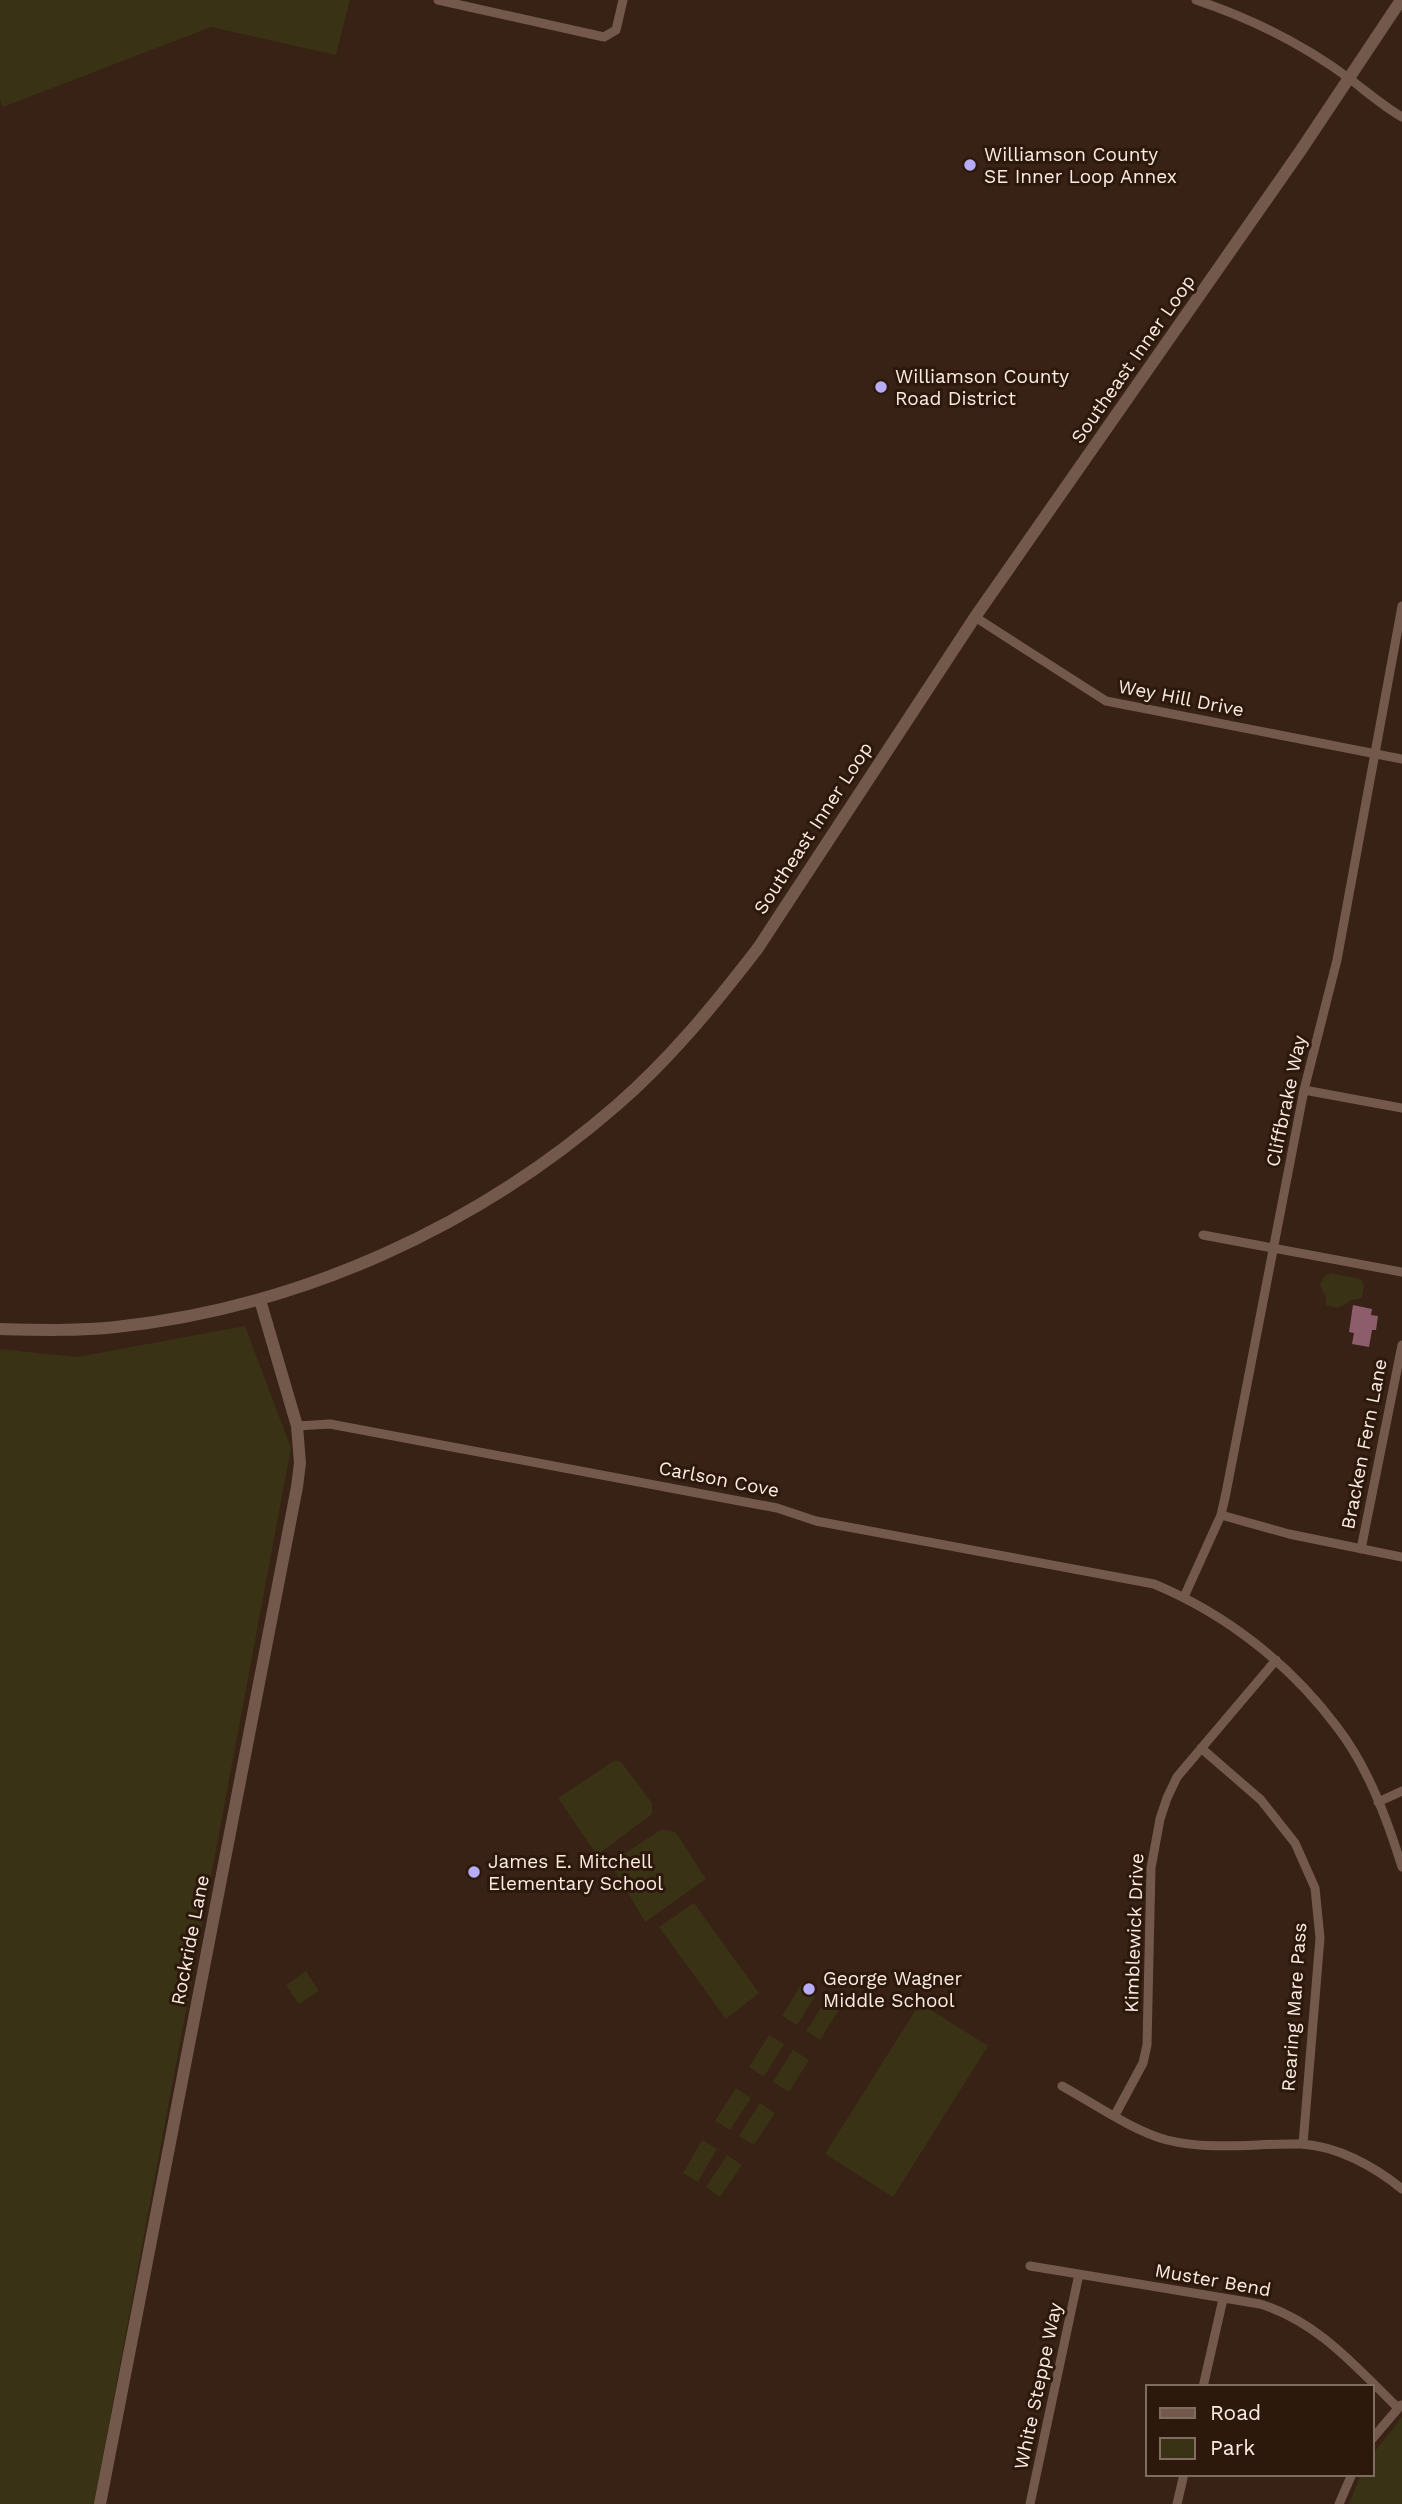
<svg xmlns="http://www.w3.org/2000/svg" width="1402" height="2504" font-family="'Work Sans',sans-serif">
	<style>
		.green { fill: #393214 }
		.water { fill: #8e5d6b }
		.lines { fill: none; stroke-linecap: round; stroke-linejoin: round }
		.street { stroke: #72594b; stroke-width: 9 }
		.secondary { stroke: #72594b; stroke-width: 12 }
		.poi-dot { fill: #b6acf8; stroke: #2d180c; stroke-width: 2.5 }
		.labels { text-anchor: middle; dominant-baseline: central; stroke-width: 6; stroke-linejoin: round; paint-order: stroke }
		.poi-label { font-size: 19px; fill: #fbece4; stroke: #2d180c; text-anchor: start }
		.street-label { font-size: 19px; fill: #fbece4; stroke: #2d180c }
	</style>
	<rect width="100%" height="100%" fill="#382216"/>
	<!-- green -->
	<path class="green" d="M0,0H350L336,55L211,27L3,107L0,100Z
		M1330,1273L1361,1279L1364,1286L1362,1298L1352,1300L1338,1308L1326,1305V1297L1320,1285L1324,1277Z
		M245,1326L291,1448L94,2504H0V1349L77,1357Z
		M614,1761L621,1762L652,1803V1814L597,1855L558,1798Z
		M662,1829L675,1832L679,1837L706,1879L645,1922L610,1863Z
		M694,1903L759,1993L726,2019L659,1927Z
		M306,1971L319,1991L299,2004L286,1985Z
		M802,1983L817,1993L797,2025L782,2016Z
		M826,2000L840,2008L820,2040L806,2031Z
		M920,2003L988,2046L893,2197L825,2154Z
		M769,2035L784,2044L764,2077L749,2067Z
		M793,2050L809,2060L789,2092L773,2082Z
		M736,2088L751,2098L730,2130L715,2121Z
		M760,2103L775,2113L754,2145L739,2136Z
		M702,2140L717,2149L698,2182L683,2173Z
		M727,2155L742,2165L720,2197L706,2187Z
		M1402,2417V2504H1349L1361,2474H1372V2455Z"/>
	<!-- water -->
	<path class="water" d="M1353,1305L1372,1309L1371,1315L1378,1316L1376,1330H1372L1369,1347L1352,1344L1354,1333L1349,1332Z"/>
	<g class="lines">
		<!-- street -->
		<path class="street" d="M438,0L604,37L616,30L623,0
			M1196,0C1250,18 1304,45 1350,79C1367,92 1383,106 1402,117
			M975,617L1106,701L1402,759
			M1304,1090L1402,1108
			M1203,1235L1402,1272
			M297,1426L330,1424L777,1508L816,1521L1154,1584C1226,1614 1290,1664 1337,1727C1368,1767 1387,1819 1402,1867
			M1221,1515L1289,1534L1402,1557
			M1361,1549L1402,1345
			M1184,1597L1221,1515L1226,1493L1304,1090L1337,960L1402,606
			M1201,1748L1261,1800L1295,1843L1315,1888L1320,1938L1303,2144
			M1378,1802L1402,1791
			M1062,2086C1093,2103 1133,2131 1167,2140C1211,2151 1256,2143 1301,2144C1337,2146 1374,2166 1402,2189
			M1115,2115L1143,2063L1147,2045L1151,1868L1160,1819L1167,1798L1177,1777L1276,1660
			M1030,2266L1260,2304C1317,2321 1356,2367 1398,2408
			M1203,2387L1223,2299
			M1372,2439L1401,2405
			M1030,2504L1079,2274
			M1177,2504L1184,2474
			M1339,2504L1352,2474"/>
		<!-- secondary -->
		<path class="secondary" d="M0,1329C38,1330 79,1331 116,1327C301,1307 477,1227 617,1105C670,1059 715,1004 758,948L975,617L1301,150L1401,0
			M100,2504L297,1487L300,1463L297,1426L260,1300"/>
	</g>
	<!-- markers -->
	<g class="poi-dot">
		<circle cx="970" cy="165" r="7"/>
		<circle cx="881" cy="387" r="7"/>
		<circle cx="474" cy="1872" r="7"/>
		<circle cx="809" cy="1989" r="7"/>
	</g>
	<g class="labels">
		<!-- poi labels -->
		<g class="poi-label">
			<text x="984" y="154">Williamson County<tspan x="984" dy="22">SE Inner Loop Annex</tspan></text>
			<text x="895" y="376">Williamson County<tspan x="895" dy="22">Road District</tspan></text>
			<text x="488" y="1861">James E. Mitchell<tspan x="488" dy="22">Elementary School</tspan></text>
			<text x="823" y="1978">George Wagner<tspan x="823" dy="22">Middle School</tspan></text>
		</g>
		<!-- street labels -->
		<g class="street-label">
			<text transform="translate(1133 359) rotate(-55)">Southeast Inner Loop</text>
			<text transform="translate(1181 698) rotate(11)">Wey Hill Drive</text>
			<text transform="translate(813 828) rotate(-57)">Southeast Inner Loop</text>
			<text transform="translate(1286 1101) rotate(-78)">Cliffbrake Way</text>
			<text transform="translate(1364 1444) rotate(-79)">Bracken Fern Lane</text>
			<text transform="translate(719 1479) rotate(11)">Carlson Cove</text>
			<text transform="translate(1134 1933) rotate(-88)">Kimblewick Drive</text>
			<text transform="translate(190 1940) rotate(-79)">Rockride Lane</text>
			<text transform="translate(1294 2007) rotate(-86)">Rearing Mare Pass</text>
			<text transform="translate(1213 2280) rotate(10)">Muster Bend</text>
			<text transform="translate(1038 2386) rotate(-78)">White Steppe Way</text>
		</g>
	</g>
	<!-- legend -->
	<rect x="1146" y="2385" width="228" height="91" fill="#2d180c" stroke="#7f6d62" stroke-width="2"/>
	<rect x="1160" y="2408" width="35" height="10" fill="#72594b" stroke="#7f6d62" stroke-width="2"/>
	<text x="1210" y="2420" font-size="21" fill="#fbece4">Road</text>
	<rect x="1160" y="2438" width="35" height="21" fill="#393214" stroke="#7f6d62" stroke-width="2"/>
	<text x="1210" y="2455" font-size="21" fill="#fbece4">Park</text>
</svg>
